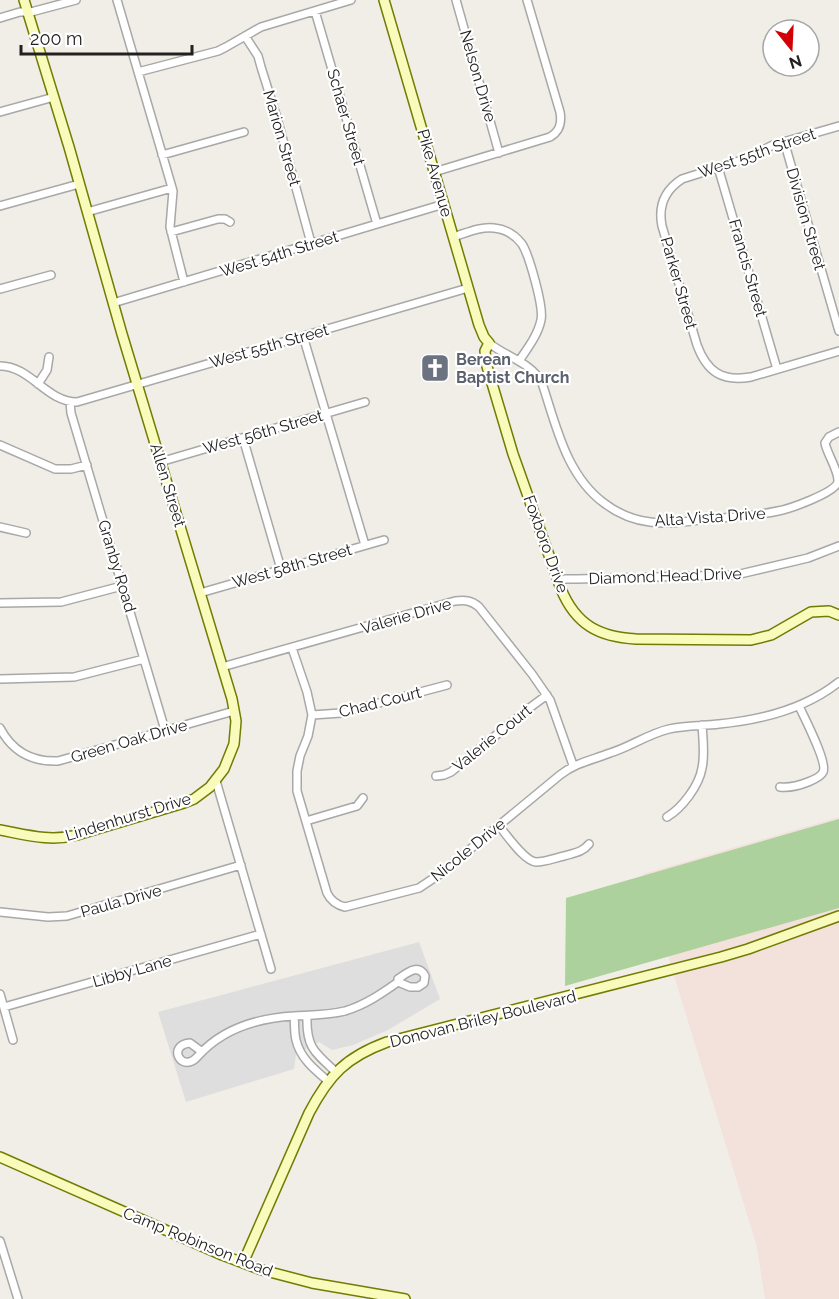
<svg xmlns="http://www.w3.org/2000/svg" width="839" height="1299" font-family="Raleway,sans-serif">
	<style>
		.residential { fill: #dfdede }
		.military { fill: #f3e1db }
		.forest { fill: #add19c }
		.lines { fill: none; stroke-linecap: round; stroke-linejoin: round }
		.street-casing { stroke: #a8a8a8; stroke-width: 10 }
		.secondary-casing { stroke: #727c03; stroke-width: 12 }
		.street { stroke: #fff; stroke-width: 7 }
		.secondary { stroke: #f9fbbc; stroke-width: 9 }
		.labels { text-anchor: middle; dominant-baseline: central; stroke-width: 4.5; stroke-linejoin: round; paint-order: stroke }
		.street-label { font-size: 16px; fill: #212121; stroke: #fff }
		.worship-label { font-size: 16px; font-weight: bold; fill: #5b616d; stroke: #fff; text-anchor: start }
	</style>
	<rect width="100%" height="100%" fill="#f1eee7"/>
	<!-- residential -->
	<path class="residential" d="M419,942L440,999L388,1030L353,1045L332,1050L319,1042L296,1054L294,1069L186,1102L158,1012Z"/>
	<!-- military -->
	<path class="military" d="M839,817V1299H765L757,1247L643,874Z"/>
	<!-- forest -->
	<path class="forest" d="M839,819V908L565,986L566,898Z"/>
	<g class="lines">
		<!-- street casing -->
		<g class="street-casing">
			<path id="street" d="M117,0L173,191L170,227L184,282
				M456,0L499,153
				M315,11L377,224
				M0,18L20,12H31L76,0
				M245,36L258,56L261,67L277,118L311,243
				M138,72L218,51L226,47L261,27L351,0
				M0,112L54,97
				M839,126L773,145L745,159L682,179C665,190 658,206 662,226L697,345C707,372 722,382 751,377L839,351
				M784,141L839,331
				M162,155L244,132
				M718,167L777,369
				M434,172L550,137C560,131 562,123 560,112L527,0
				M0,206L79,184
				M87,212L172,188
				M171,232L218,219H225L230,222
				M453,237C466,233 481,226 494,228C505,229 515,235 522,244C529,255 544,307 541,320C538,335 527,349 519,361
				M0,289L51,275
				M113,303L444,204
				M303,336L365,545
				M489,343C506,357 531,362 542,383C556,425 566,475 604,503C617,513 634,520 650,522C669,525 690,521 709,519C732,517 755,516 778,511C789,509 835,493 838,482C839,471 827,454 825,443L829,437L839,432
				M0,366C31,366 46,402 77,402L468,288
				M38,384L47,370L49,357
				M70,402L71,413L165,730
				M243,438L281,569
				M0,445L55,469H71L87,465
				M160,462L365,402
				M0,527L26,533
				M559,582L565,579H577L736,575L808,558L839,546
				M200,593L384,540
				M0,603L61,602L122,586
				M292,648L307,692L312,715L308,736L300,756L297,771V791L327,893C331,901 336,905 345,907L419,888L440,874L560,775C575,763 592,760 610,753C630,747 648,734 669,729C686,725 703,726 719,724C762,720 805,709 839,682
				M222,667L455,601C465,600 471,600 479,607L532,674L550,700L573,765
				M0,679L74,677L144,659
				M312,715L341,713L447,685
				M0,728C12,751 32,762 58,761L234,711
				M436,776L444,775L451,772L528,709L547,695
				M216,781L271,969
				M780,787C790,788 798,786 808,782C813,780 821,777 823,772C828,763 804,717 799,706
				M667,817C682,808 699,786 702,768C705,755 703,739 702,725
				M306,821L357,806L363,798
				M499,826C507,835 524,861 536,862C545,862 555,858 564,856C574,853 583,852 589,844
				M0,912L48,917L67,916L241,865
				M0,994L13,1040
				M4,1007L261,934
				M294,1016C295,1024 294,1032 296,1040C300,1058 315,1070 328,1081
				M307,1016C306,1047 314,1052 336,1072
				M201,1051L190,1043C166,1045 182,1075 198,1056C223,1028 258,1018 294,1016C311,1015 328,1015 345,1011C365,1005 381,994 398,982V979C407,973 418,963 425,976L424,983L418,987H410L398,982
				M0,1241L18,1299"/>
		</g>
		<!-- secondary casing -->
		<g class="secondary-casing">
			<path id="secondary" d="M384,0L479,325L484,337L489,343L485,351L486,363L513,454L561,589C576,625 599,637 636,639L751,640L771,635L811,612L829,611L839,615
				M0,830C27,835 50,842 77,835L184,803L194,799L210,787L224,769L234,744L236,721L232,699L122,334L69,147L24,0
				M0,1157L222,1255L262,1270L312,1283L405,1299
				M243,1263L309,1113C329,1075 346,1057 387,1042L721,957L748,949L839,916"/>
		</g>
		<!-- street -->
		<use href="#street" class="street"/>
		<!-- secondary -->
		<use href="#secondary" class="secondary"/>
	</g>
	<!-- icons -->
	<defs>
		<g id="church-square" transform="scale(1.5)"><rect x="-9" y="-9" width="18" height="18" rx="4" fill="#6b7280" stroke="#fff"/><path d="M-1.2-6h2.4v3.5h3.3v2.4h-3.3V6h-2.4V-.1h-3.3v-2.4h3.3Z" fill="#fff"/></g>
	</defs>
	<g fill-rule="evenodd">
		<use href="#church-square" x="435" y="368"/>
	</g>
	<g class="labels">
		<!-- street labels -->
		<g class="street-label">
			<text transform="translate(478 76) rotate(74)">Nelson Drive</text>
			<text transform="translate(346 117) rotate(74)">Schaer Street</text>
			<text transform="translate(282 138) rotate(74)">Marion Street</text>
			<text transform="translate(757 153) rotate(-19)">West 55th Street</text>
			<text transform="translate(435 173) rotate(74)">Pike Avenue</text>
			<text transform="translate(806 219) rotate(74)">Division Street</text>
			<text transform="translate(279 254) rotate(-17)">West 54th Street</text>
			<text transform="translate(748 268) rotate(74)">Francis Street</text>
			<text transform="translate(679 283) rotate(74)">Parker Street</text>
			<text transform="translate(269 346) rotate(-16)">West 55th Street</text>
			<text transform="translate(263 432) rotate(-16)">West 56th Street</text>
			<text transform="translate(168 485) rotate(73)">Allen Street</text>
			<text transform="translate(710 517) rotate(-4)">Alta Vista Drive</text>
			<text transform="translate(546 544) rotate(70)">Foxboro Drive</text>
			<text transform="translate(117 566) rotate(73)">Granby Road</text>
			<text transform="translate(292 566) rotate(-16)">West 58th Street</text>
			<text transform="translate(665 576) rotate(-2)">Diamond Head Drive</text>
			<text transform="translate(406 616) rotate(-16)">Valerie Drive</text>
			<text transform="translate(380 702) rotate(-14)">Chad Court</text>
			<text transform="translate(492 738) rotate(-39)">Valerie Court</text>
			<text transform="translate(129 741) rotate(-16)">Green Oak Drive</text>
			<text transform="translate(128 817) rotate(-17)">Lindenhurst Drive</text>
			<text transform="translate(468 850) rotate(-39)">Nicole Drive</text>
			<text transform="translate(121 901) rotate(-16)">Paula Drive</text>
			<text transform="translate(132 971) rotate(-16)">Libby Lane</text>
			<text transform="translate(483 1019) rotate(-14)">Donovan Briley Boulevard</text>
			<text transform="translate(198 1242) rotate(22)">Camp Robinson Road</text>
		</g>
		<!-- worship labels -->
		<g class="worship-label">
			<text x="456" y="359">Berean<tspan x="456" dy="18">Baptist Church</tspan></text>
		</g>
	</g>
	<!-- north arrow -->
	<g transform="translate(791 48) rotate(162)"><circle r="28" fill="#ffffff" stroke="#a6a6a6" stroke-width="1.5"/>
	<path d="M0-4.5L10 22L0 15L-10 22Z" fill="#d20005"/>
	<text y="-9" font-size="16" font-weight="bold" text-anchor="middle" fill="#212121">N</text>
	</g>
	<!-- scale -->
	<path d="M21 45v9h171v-9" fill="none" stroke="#212121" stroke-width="3"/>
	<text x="30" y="45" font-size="18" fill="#212121" stroke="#ffffff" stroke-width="4.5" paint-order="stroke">200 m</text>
</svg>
